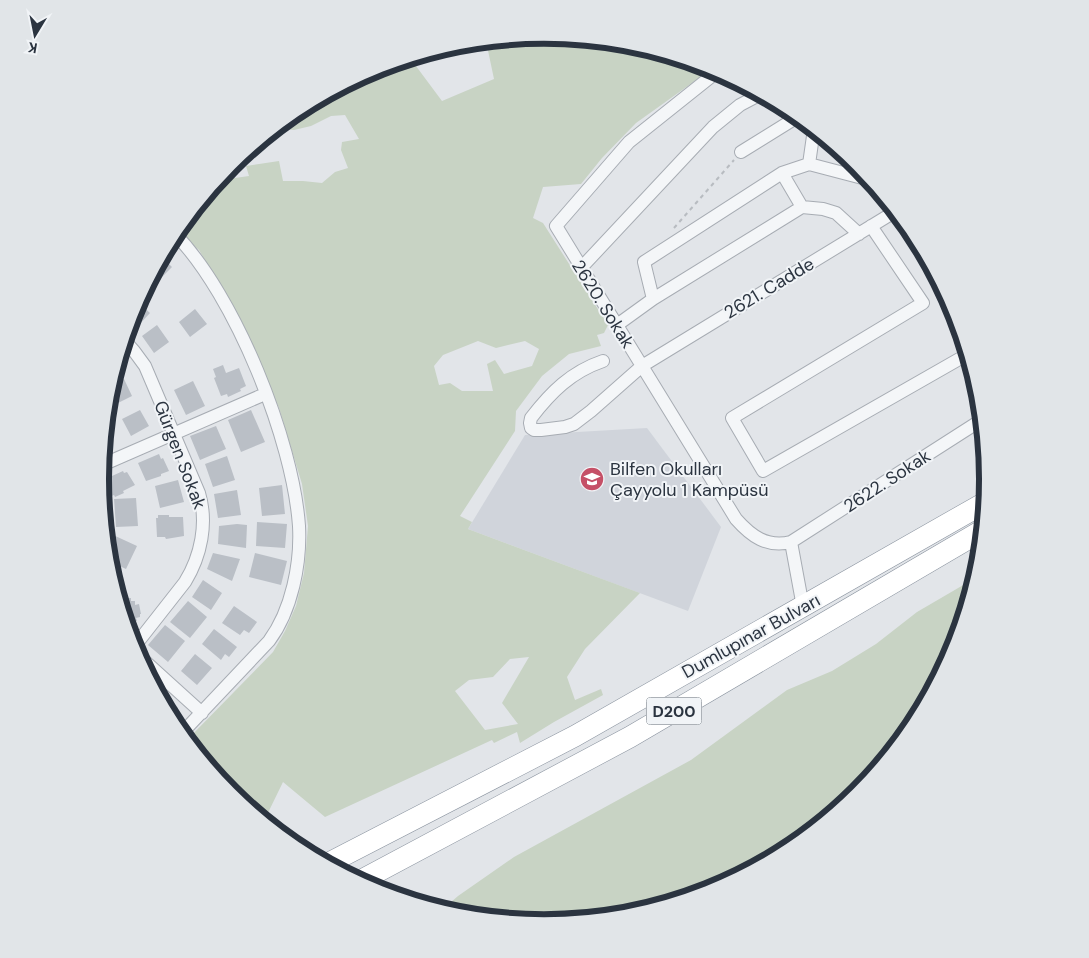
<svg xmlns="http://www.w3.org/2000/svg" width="1089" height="958" font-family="'DM Sans',sans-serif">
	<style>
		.built { fill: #d0d4db }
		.green { fill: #c8d3c4; fill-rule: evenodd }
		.building { fill: #babfc6 }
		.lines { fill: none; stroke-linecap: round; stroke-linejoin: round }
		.minor-casing { stroke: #a7acb3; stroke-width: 14 }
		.trunk-casing { stroke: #8a939f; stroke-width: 22 }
		.path { stroke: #b8bcc1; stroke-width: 2; stroke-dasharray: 4 4; stroke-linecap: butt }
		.minor { stroke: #f4f6f8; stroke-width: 12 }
		.trunk { stroke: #fff; stroke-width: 21 }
		.labels { text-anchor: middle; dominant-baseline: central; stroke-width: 4; stroke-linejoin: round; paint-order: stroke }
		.shield { fill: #f1f4f7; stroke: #666e77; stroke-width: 1 }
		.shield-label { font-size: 16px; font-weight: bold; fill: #2b3440 }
		.street-label { font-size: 18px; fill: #2b3440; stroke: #f1f4f7 }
		.poi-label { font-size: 18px; fill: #2b3440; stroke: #f1f4f7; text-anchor: start }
		.rim { fill: none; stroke: #2b3440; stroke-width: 6 }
	</style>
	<rect width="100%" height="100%" fill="#e2e5e9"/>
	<!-- built -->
	<path class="built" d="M647,428L721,527L688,611L468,529L525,435Z"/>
	<!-- green -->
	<path class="green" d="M545,35L631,44L713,68L636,123L602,158L581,184L543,187L533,218L543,223L608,325L604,333L597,335L601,346L569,354L542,376L516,411L515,431L460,516L472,522L468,529L640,593L585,649L567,677L575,700L601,689L603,695L554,722L520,743L517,732L494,743L492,740L325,817L283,782L264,821L230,793L187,740L273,652L285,631L296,606L304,573L308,526L302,484L279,408L236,313L199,250L177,231L226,171L235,178L249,176L246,166L279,161L283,181H303L322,183L335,172L348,168L341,150L342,142L359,139L345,115L331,116L311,126L294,130L278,129L265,137L298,110L375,69L410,58L442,101L494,79L486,41ZM478,341L496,348L525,341L539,349L532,366L504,374L495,360L487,364L493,391H462L450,383L439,385L434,366L443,355ZM529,657L502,703L518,724L485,730L455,691L469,680L493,677L510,659Z
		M977,577L955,649L914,726L858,793L791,848L714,889L631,915L545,923L458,914L442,910L458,896L514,857L691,760L787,690L832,671L876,644L917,612Z"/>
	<!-- building -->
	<path class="building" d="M162,257L172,267L159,280L153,274Z
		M138,302L150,313L137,327L131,321Z
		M195,309L207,324L190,337L179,322Z
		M157,325L169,342L154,353L142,336Z
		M223,365L226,373L239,368L246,386L240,389L241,391L228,397L227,394L221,396L214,378L216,377L213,369Z
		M124,379L132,396L114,405L109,395L111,386Z
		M193,381L205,406L186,415L174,390Z
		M140,410L149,426L131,436L122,419Z
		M251,410L265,442L241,452L228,420Z
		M216,426L226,449L200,460L190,436Z
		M159,454L161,459L163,458L169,471L161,474V476L146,481L138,463Z
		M227,456L235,480L213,487L205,464Z
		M123,471L124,473L127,472L135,485L123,491L124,493L115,497L114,495L109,497L106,491L104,492L101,481Z
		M178,480L184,502L160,508L155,486Z
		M282,485L285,514L262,516L259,488Z
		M237,490L241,515L218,518L214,494Z
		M136,498L138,526L116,527L114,499Z
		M158,515H169V517H183L184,536L166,539L165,537H157L156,518H158Z
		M257,522L287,524L285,548L256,546Z
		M237,524L247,525L246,548L218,544L219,526Z
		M111,534L137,546L126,569L109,561L107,544Z
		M213,553L240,559L232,581L207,569Z
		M255,553L287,561L281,585L249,577Z
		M203,580L222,593L211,610L192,597Z
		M121,595H126V598H131V601H135V605L139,604L141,614H140V617L136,618L137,621L126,622L119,599H121Z
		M188,601L207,617L190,638L170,622Z
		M234,606L257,622L249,633L244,630L240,635L222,623Z
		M165,625L185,641L168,662L148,645Z
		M214,629L237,647L229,657L225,654L221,660L202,644Z
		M195,654L212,668L197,685L181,671Z
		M160,693L178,708L171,717L158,694Z"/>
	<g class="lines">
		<!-- minor casing -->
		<g class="minor-casing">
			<path id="minor" d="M718,71L629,142L556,226L736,519C751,536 767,548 791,542L983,419
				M741,152L799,116
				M809,164L814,129
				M802,207L823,209L836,213L859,234
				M871,226L923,303L732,418L763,471L968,354
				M175,234C235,295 293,440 299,526C301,563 292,610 269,641L182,733
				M581,268L713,127L740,105L761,94
				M653,299L802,207L782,173
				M617,325L653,299L644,262L782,173L809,164L870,180
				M125,341L134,351L145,366L199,493C208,523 201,556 185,582L134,647
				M603,361C571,372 551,392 531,418L530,423L531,428L534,430H541L565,427L574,424L591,411L642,366L896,211
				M102,465L265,394
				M791,542L803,607
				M138,655L202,713"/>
		</g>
		<!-- trunk casing -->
		<g class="trunk-casing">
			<path id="trunk" d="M327,864L575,736L986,502
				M360,881L630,737L983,530"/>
		</g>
		<!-- path -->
		<path class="path" d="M674,228L734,160"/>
		<!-- minor -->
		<use href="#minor" class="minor"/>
		<!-- trunk -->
		<use href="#trunk" class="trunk"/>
	</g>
	<!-- icons -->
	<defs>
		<g id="school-disc" transform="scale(1.25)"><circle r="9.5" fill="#c55067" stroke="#f1f4f7"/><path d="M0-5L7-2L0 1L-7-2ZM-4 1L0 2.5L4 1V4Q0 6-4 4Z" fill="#fff"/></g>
	</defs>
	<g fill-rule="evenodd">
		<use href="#school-disc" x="592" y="479"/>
	</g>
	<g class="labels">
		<!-- shield labels -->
		<rect class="shield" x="646.5" y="697.5" width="55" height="27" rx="4"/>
		<g class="shield-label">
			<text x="674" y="711">D200</text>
		</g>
		<!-- street labels -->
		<g class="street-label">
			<text transform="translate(769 288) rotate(-31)">2621. Cadde</text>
			<text transform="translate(603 304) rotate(58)">2620. Sokak</text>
			<text transform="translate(180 455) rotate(69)">Gürgen Sokak</text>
			<text transform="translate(887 481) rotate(-33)">2622. Sokak</text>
			<text transform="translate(751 636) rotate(-29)">Dumlupınar Bulvarı</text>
		</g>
		<!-- poi labels -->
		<g class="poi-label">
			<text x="610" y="469">Bilfen Okulları<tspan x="610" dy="21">Çayyolu 1 Kampüsü</tspan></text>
		</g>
	</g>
	<!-- crop -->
	<path d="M0 0H1089V958H0ZM109 479a435 435 0 1 1 870 0a435 435 0 1 1-870 0Z" fill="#e1e5e8" fill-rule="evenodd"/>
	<path class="rim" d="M109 479a435 435 0 1 1 870 0a435 435 0 1 1-870 0Z"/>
	<!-- north arrow -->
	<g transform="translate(35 35) rotate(190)" stroke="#f1f4f7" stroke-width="4" paint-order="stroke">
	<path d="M0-4L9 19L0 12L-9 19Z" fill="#2b3440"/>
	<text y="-8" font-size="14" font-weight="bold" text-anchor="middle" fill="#2b3440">K</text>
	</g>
</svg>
